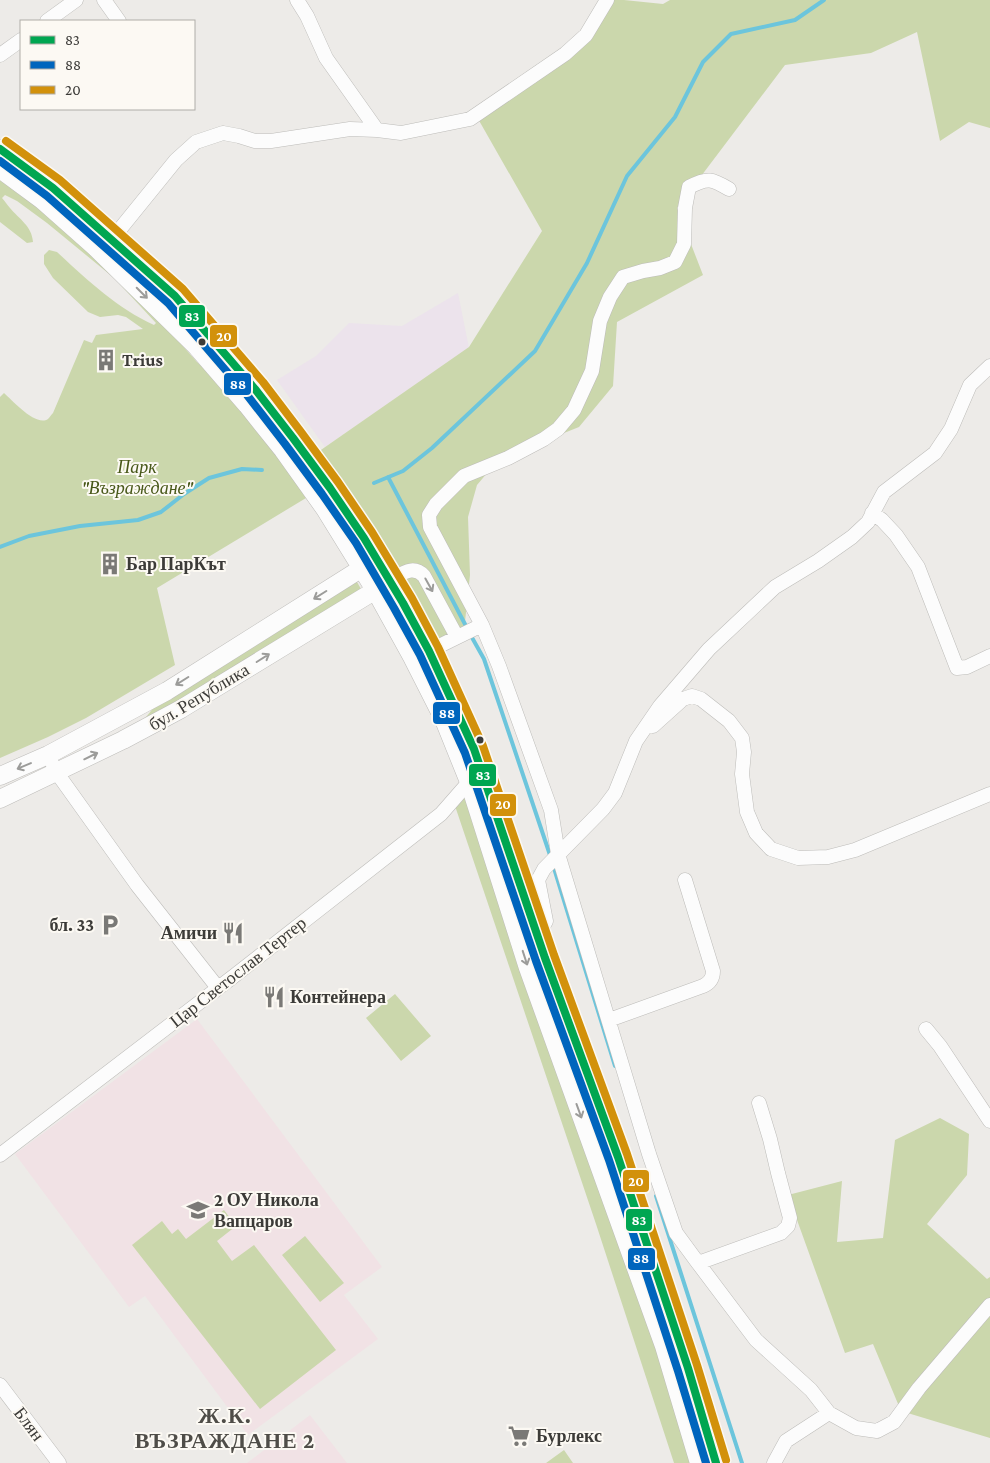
<svg xmlns="http://www.w3.org/2000/svg" width="990" height="1463" font-family="'Crimson Pro',serif">
	<style>
		.industrial { fill: #ece3ec }
		.education { fill: #f1e2e5 }
		.green { fill: #cbd7ac }
		.lines { fill: none; stroke-linecap: round; stroke-linejoin: round }
		.stream { stroke: #6cc5dc; stroke-width: 4 }
		.minor-casing { stroke: #bdbcb9; stroke-width: 15 }
		.tertiary-casing { stroke: #bdbcb9; stroke-width: 19 }
		.minor { stroke: #fcfcfc; stroke-width: 14 }
		.tertiary { stroke: #fcfcfc; stroke-width: 18 }
		.bus-1-casing { stroke: #fcf9f3; stroke-width: 11 }
		.bus-2-casing { stroke: #fcf9f3; stroke-width: 11 }
		.bus-3-casing { stroke: #fcf9f3; stroke-width: 11 }
		.bus-1 { stroke: #00a651; stroke-width: 8 }
		.bus-2 { stroke: #0065bd; stroke-width: 8 }
		.bus-3 { stroke: #d2910b; stroke-width: 8 }
		.oneway { stroke: #9c9c9a }
		.bus-dot { fill: #3c3b38; stroke: #fcf9f3; stroke-width: 2 }
		.labels { text-anchor: middle; dominant-baseline: central; stroke-width: 4; stroke-linejoin: round; paint-order: stroke }
		.poi-label { font-size: 18px; font-weight: bold; fill: #3c3b38; stroke: #fcf9f3; text-anchor: start }
		.park-label { font-size: 18px; font-style: italic; fill: #485819; stroke: #fcf9f3 }
		.street-label { font-size: 18px; fill: #3c3b38; stroke: #fcf9f3 }
		.district-label { font-size: 22px; font-weight: bold; letter-spacing: 1px; fill: #4f4d48; stroke: #fcf9f3 }
		.line-badge { stroke: #fcf9f3; stroke-width: 2 }
		.badge-label { font-size: 14px; text-anchor: middle; font-weight: bold; fill: #fff }
	</style>
	<rect width="100%" height="100%" fill="#edebe8"/>
	<!-- industrial -->
	<path class="industrial" d="M458,293L469,348L325,447L277,380L316,356L349,323L402,326Z"/>
	<!-- education -->
	<path class="education" d="M197,1019L382,1267L344,1295L378,1339L248,1435L145,1296L129,1307L15,1154Z
		M310,1415L347,1463H247Z"/>
	<!-- green -->
	<path class="green" d="M604,0H624L663,4L670,0H990V128L969,122L940,141L917,32L871,53L785,65L677,208L703,275L617,322L613,386L579,427L499,459L477,485L468,517L470,575L464,631L435,644L385,558L318,452L469,347L542,231L477,117L583,32Z
		M0,175L45,211L157,314L182,345L197,362L225,387L311,495L157,588L175,665L86,718L48,737L0,758V397L4,393C13,401 36,427 48,419C50,417 51,415 53,413L84,340L92,343L96,335L143,329L126,317L118,315L100,317L88,312L53,278L44,264V255L49,250L57,252C87,280 117,308 154,325L156,323L114,278L47,223L17,201L5,195L2,198C5,201 7,205 10,208C19,219 32,226 33,242L27,243L0,222Z
		M353,575L365,596L134,732L167,691Z
		M469,782L699,1463H674L596,1224L453,800Z
		M395,994L431,1036L401,1061L366,1018Z
		M940,1118L969,1134L967,1175L927,1224L987,1279L990,1277V1438L901,1411L873,1344L845,1353L788,1195L842,1181L837,1242L883,1238L895,1140Z
		M224,1210L236,1226L217,1241L232,1261L254,1245L336,1350L260,1409L132,1245L162,1221L172,1234L178,1229L186,1239Z
		M305,1236L344,1283L320,1302L282,1255Z
		M564,1450L573,1463H546Z"/>
	<g class="lines">
		<!-- stream -->
		<path class="stream" d="M388,477L467,628
			M374,483L403,471L432,448L535,351L587,263L627,176L675,117L703,62L731,34L795,20L824,0
			M0,547L29,536L80,526L138,520L161,512L184,494L209,478L242,469L262,470
			M470,634L484,659L551,858
			M553,865L615,1066
			M656,1196L742,1463"/>
		<!-- minor casing -->
		<g class="minor-casing">
			<path id="minor" d="M104,0L119,21
				M297,0L307,16L326,58L377,130
				M47,21L76,0
				M0,55L21,40
				M729,189C712,179 708,177 689,187L685,208L684,244L675,262L660,268L643,271L623,277L610,297L600,321L592,371L574,410L558,429L544,439L508,458L464,476L436,504L429,515L430,527L482,625L499,666L551,810L558,854L649,1154L676,1233L698,1263L781,1233L788,1226L790,1218L778,1173L770,1139L759,1103
				M112,239L176,160L196,142L223,133L239,136L255,141H271L350,129L377,130L401,133L470,119L565,54L586,35L607,0
				M872,513L882,520L896,535L918,567L957,668L967,667L990,656
				M390,580C402,574 413,564 424,576L457,637
				M429,651L482,625
				M653,726L683,699L692,696L701,699L729,721L742,738L744,752L742,774L747,812L756,833L771,849L798,858L828,857L855,850L990,794
				M53,765L57,773L137,885L218,988
				M537,937L546,921L538,880L544,869L603,809L615,793L636,741L660,706L709,649L775,587L818,561L852,537L868,522L884,492L935,453L951,429L970,385L990,366
				M609,1020L703,986C710,983 713,978 713,971L685,880
				M926,1029L940,1046L990,1121
				M0,1155L234,976L441,814L469,782
				M698,1263L756,1340L811,1390L829,1413
				M0,1385L59,1463
				M774,1463L786,1441L829,1413L856,1428L877,1431L894,1422L919,1388L990,1305"/>
		</g>
		<!-- tertiary casing -->
		<g class="tertiary-casing">
			<path id="tertiary" d="M0,149L53,188L112,239L175,296L255,389L293,438L330,488L364,538L403,603L429,651L474,749L545,958L618,1157L688,1368L716,1463
				M0,169L42,200L95,247L196,346L247,405L283,450L325,509L375,590L412,657L444,720L469,782L528,968L664,1346L699,1463
				M0,776L48,755L167,691L370,563
				M0,799L123,740L181,709L384,585"/>
		</g>
		<!-- minor -->
		<use href="#minor" class="minor"/>
		<!-- tertiary -->
		<use href="#tertiary" class="tertiary"/>
		<!-- bus-1 casing -->
		<g class="bus-1-casing">
			<path id="bus-1" d="M0,149L53,188L175,296L255,389L293,438L330,488L364,538L403,603L429,651L474,749L545,958L618,1157L688,1368L716,1463"/>
		</g>
		<!-- bus-2 casing -->
		<g class="bus-2-casing">
			<path id="bus-2" d="M0,161L47,196L168,303L247,395L285,444L322,494L356,543L394,608L420,655L465,753L536,961L609,1160L678,1371L706,1463"/>
		</g>
		<!-- bus-3 casing -->
		<g class="bus-3-casing">
			<path id="bus-3" d="M6,141L60,180L183,289L263,382L301,432L338,482L372,532L412,598L438,647L483,746L554,955L627,1154L697,1365L726,1460"/>
		</g>
		<!-- bus-1 -->
		<use href="#bus-1" class="bus-1"/>
		<!-- bus-2 -->
		<use href="#bus-2" class="bus-2"/>
		<!-- bus-3 -->
		<use href="#bus-3" class="bus-3"/>
	</g>
	<!-- one-way arrows -->
	<defs><path id="oneway-shaft" d="M-6 0H5M1.5-3L5.5 0L1.5 3" fill="none" stroke-width="1.6" stroke-linecap="round" stroke-linejoin="round" transform="scale(1.25)"/></defs>
	<g class="oneway">
		<use href="#oneway-shaft" transform="translate(142 293) rotate(45)"/>
		<use href="#oneway-shaft" transform="translate(429 585) rotate(61)"/>
		<use href="#oneway-shaft" transform="translate(320 595) rotate(148)"/>
		<use href="#oneway-shaft" transform="translate(263 658) rotate(-32)"/>
		<use href="#oneway-shaft" transform="translate(182 681) rotate(148)"/>
		<use href="#oneway-shaft" transform="translate(91 756) rotate(-26)"/>
		<use href="#oneway-shaft" transform="translate(24 766) rotate(157)"/>
		<use href="#oneway-shaft" transform="translate(525 958) rotate(72)"/>
		<use href="#oneway-shaft" transform="translate(579 1111) rotate(70)"/>
	</g>
	<!-- icons -->
	<defs>
		<g id="building-bare" transform="scale(1.725)"><path d="M-4-6H4V6H1V3H-1V6H-4ZM-2.5-4.3h1.7v1.8h-1.7ZM.8-4.3h1.7v1.8H.8ZM-2.5-1h1.7V.8h-1.7ZM.8-1h1.7V.8H.8Z" fill="#7a7976" stroke="#fcf9f3" stroke-width="2.5" paint-order="stroke"/></g>
		<g id="parking-bare" transform="scale(1.725)"><path d="M-3.5-5.5H1a3.5 3.5 0 0 1 0 7H-1V5.5H-3.5ZM-1-3.4V-.6H.8a1.4 1.4 0 0 0 0-2.8Z" fill="#7a7976" stroke="#fcf9f3" stroke-width="2.5" paint-order="stroke"/></g>
		<g id="restaurant-bare" transform="scale(1.725)"><path d="M-5-6h1v4h1v-4h1v4h1v-4h1v5L-1.5 .5V6h-2V.5L-5-1ZM5-6V6H3V1.5H1.5Q1.5-4 5-6Z" fill="#7a7976" stroke="#fcf9f3" stroke-width="2.5" paint-order="stroke"/></g>
		<g id="school-bare" transform="scale(1.725)"><path d="M0-5L7-2L0 1L-7-2ZM-4 1L0 2.5L4 1V4Q0 6-4 4Z" fill="#7a7976" stroke="#fcf9f3" stroke-width="2.5" paint-order="stroke"/></g>
		<g id="supermarket-bare" transform="scale(1.725)"><path d="M-6-5.5h2.5l.6 2H6L4.5 2H-2.5L-4.4-4H-6ZM-1.5 3.2a1.3 1.3 0 1 0 .1 0ZM3 3.2a1.3 1.3 0 1 0 .1 0Z" fill="#7a7976" stroke="#fcf9f3" stroke-width="2.5" paint-order="stroke"/></g>
	</defs>
	<g fill-rule="evenodd">
		<use href="#building-bare" x="106" y="360"/>
		<use href="#building-bare" x="110" y="564"/>
		<use href="#parking-bare" x="110" y="925"/>
		<use href="#restaurant-bare" x="233" y="933"/>
		<use href="#restaurant-bare" x="274" y="997"/>
		<use href="#school-bare" x="198" y="1210"/>
		<use href="#supermarket-bare" x="519" y="1436"/>
	</g>
	<!-- markers -->
	<g class="bus-dot">
		<circle cx="202" cy="342" r="4.5"/>
		<circle cx="480" cy="740" r="4.5"/>
	</g>
	<g class="labels">
		<!-- poi labels -->
		<g class="poi-label">
			<text x="122" y="360">Trius</text>
			<text x="126" y="564">Бар ПарКът</text>
			<text x="94" y="925" text-anchor="end">бл. 33</text>
			<text x="217" y="933" text-anchor="end">Амичи</text>
			<text x="290" y="997">Контейнера</text>
			<text x="214" y="1200">2 ОУ Никола<tspan x="214" dy="21">Вапцаров</tspan></text>
			<text x="536" y="1436">Бурлекс</text>
		</g>
		<!-- park labels -->
		<g class="park-label">
			<text x="137" y="467">Парк<tspan x="137" dy="21">"Възраждане"</tspan></text>
		</g>
		<!-- street labels -->
		<g class="street-label">
			<text transform="translate(199 697) rotate(-31)">бул. Република</text>
			<text transform="translate(238 972) rotate(-38)">Цар Светослав Тертер</text>
			<text transform="translate(29 1424) rotate(53)">Блян</text>
		</g>
		<!-- district labels -->
		<g class="district-label">
			<text x="225" y="1415">Ж.К.<tspan x="225" dy="25">ВЪЗРАЖДАНЕ 2</tspan></text>
		</g>
	</g>
	<g class="line-badge">
		<rect x="178" y="304" width="28" height="24" rx="5" fill="#00a651"/>
		<rect x="209" y="324" width="29" height="24" rx="5" fill="#d2910b"/>
		<rect x="223" y="372" width="29" height="24" rx="5" fill="#0065bd"/>
		<rect x="432" y="701" width="29" height="24" rx="5" fill="#0065bd"/>
		<rect x="468" y="763" width="29" height="24" rx="5" fill="#00a651"/>
		<rect x="489" y="793" width="28" height="24" rx="5" fill="#d2910b"/>
		<rect x="622" y="1169" width="28" height="24" rx="5" fill="#d2910b"/>
		<rect x="625" y="1208" width="28" height="24" rx="5" fill="#00a651"/>
		<rect x="627" y="1247" width="29" height="24" rx="5" fill="#0065bd"/>
	</g>
	<g class="badge-label">
		<text x="192" y="321">83</text>
		<text x="224" y="341">20</text>
		<text x="238" y="389">88</text>
		<text x="447" y="718">88</text>
		<text x="483" y="780">83</text>
		<text x="503" y="809">20</text>
		<text x="636" y="1186">20</text>
		<text x="639" y="1225">83</text>
		<text x="641" y="1263">88</text>
	</g>
	<!-- legend -->
	<rect x="20" y="20" width="175" height="90" fill="#fcf9f3" stroke="#afada8"/>
	<rect x="30" y="36" width="25" height="8" fill="#00a651" stroke="#afada8"/>
	<text x="65" y="45" font-size="15" fill="#3c3b38">83</text>
	<rect x="30" y="61" width="25" height="8" fill="#0065bd" stroke="#afada8"/>
	<text x="65" y="70" font-size="15" fill="#3c3b38">88</text>
	<rect x="30" y="86" width="25" height="8" fill="#d2910b" stroke="#afada8"/>
	<text x="65" y="95" font-size="15" fill="#3c3b38">20</text>
</svg>
